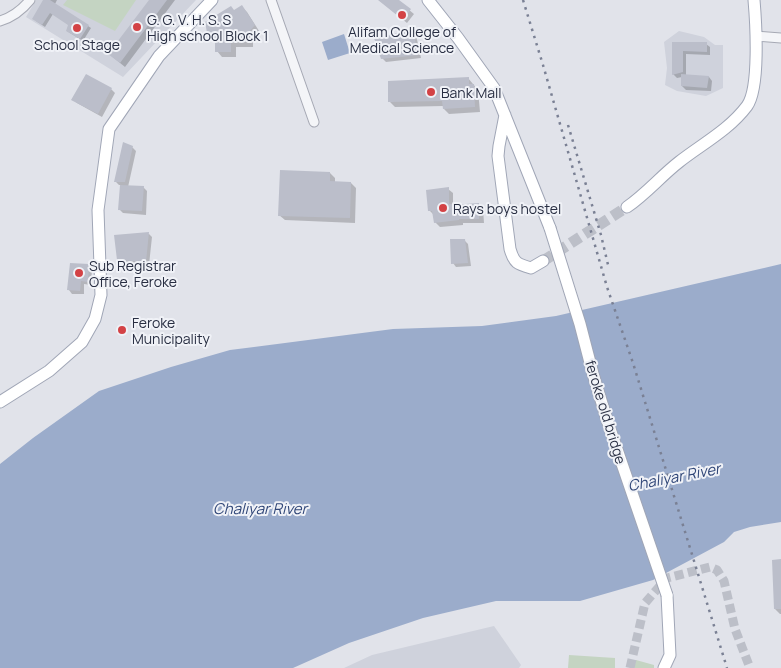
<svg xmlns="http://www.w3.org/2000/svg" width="781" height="668" font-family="Manrope,sans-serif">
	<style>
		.built { fill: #cfd2dc }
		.green { fill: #c4d4c2 }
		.water { fill: #9baccb }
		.shadow { fill: #0003 }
		.building { fill: #bbbeca }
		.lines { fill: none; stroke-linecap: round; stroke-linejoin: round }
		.minor-tunnel { stroke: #bcbfc8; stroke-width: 9; stroke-dasharray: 9 4.5; stroke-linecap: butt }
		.major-tunnel { stroke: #bcbfc8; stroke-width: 11; stroke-dasharray: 11 5.5; stroke-linecap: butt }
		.minor-casing { stroke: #a6a9b4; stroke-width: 11 }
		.major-casing { stroke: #a0a6b6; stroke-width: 13 }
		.minor { stroke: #f4f5f8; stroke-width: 9 }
		.major { stroke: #fff; stroke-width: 11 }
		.rail { stroke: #7a8094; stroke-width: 2.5; stroke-dasharray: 2.5 5; stroke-linecap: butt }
		.major-bridge-casing { stroke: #a0a6b6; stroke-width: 13; stroke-linecap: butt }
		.major-bridge { stroke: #fff; stroke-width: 11 }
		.poi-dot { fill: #d34245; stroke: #f0f2f7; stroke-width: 2 }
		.labels { text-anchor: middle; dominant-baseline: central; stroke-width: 4; stroke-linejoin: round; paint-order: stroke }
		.poi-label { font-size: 14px; fill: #282e42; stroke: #f0f2f7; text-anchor: start }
		.street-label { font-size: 14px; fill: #282e42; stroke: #f0f2f7 }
		.water-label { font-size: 15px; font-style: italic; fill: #314778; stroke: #f0f2f7 }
	</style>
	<rect width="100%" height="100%" fill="#e1e3ea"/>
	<!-- built -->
	<path class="built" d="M36,0H196L123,77L26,17Z
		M679,31L704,37L715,45H723V88L706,96L677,91L665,85L667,68L664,42Z
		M494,626L521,665L519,668H344L372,655Z"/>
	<!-- green -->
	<path class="green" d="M67,0H136L115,31L63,5Z
		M569,655L615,658V668H568Z
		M636,660L654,665V668H634Z"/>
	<!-- water -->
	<path class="water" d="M344,34L350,53L328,60L322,42Z
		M781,264V522L750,527L734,532L724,542L653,580L580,601H496L423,618L349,643L293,668H0V464L33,438L99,391L171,367L230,350L393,329L482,326L556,316Z"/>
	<!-- shadow -->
	<path class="shadow" d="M44,0H57L55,4L91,28L83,41L70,33L67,31L69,25L53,14L45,27L36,21Z
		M151,0H175L125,67L109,54Z
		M379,0H397L414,14L407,23Z
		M242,7L247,12L259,31L253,37V47H236V57H222L217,51V44L209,38L235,11Z
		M412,31L416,35L421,58L386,62L382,58Z
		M673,43L706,44L710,47V55L686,54V75L709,77L712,81L711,91L686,90L682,86V77L677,78L673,74Z
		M468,78L478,90L480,112L449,114L444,109V106L395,107L390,102Z
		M111,89L115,93L102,117L77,103L73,99Z
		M124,144L133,148L136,151L128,187H143L147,191L146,215L123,213L120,210L121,185H119L116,182Z
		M330,173L335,178V182L351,183L356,188L355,223L285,220L279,215Z
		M448,189L453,193V206L478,204L483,209L484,223H463V225L440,227L435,222L434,215L429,210Z
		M149,234L152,237L149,265L122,264L118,260L115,237Z
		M464,240L468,244L471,266L456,267L453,263Z
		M89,266L92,269L91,285L84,284V294H72L69,290Z
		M781,560V614H780L775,609Z"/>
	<!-- building -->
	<path class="building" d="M43,0H50L89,25L80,39L66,31L68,25L50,13L42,25L32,19Z
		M149,0H167L120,63L108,54Z
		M378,0H399L411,9L403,20Z
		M242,5L255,25L249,32V42H231V52H215V41L208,38L205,22L231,6L234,10Z
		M413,30L418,55L381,59L374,38Z
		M672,42H707V52L683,51V72L672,75Z
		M86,74L112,88L98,114L71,100Z
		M681,74L709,76L707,88L681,86Z
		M469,77V84H474L475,107L443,109L442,101L388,102V81Z
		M123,142L133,146L125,182H114Z
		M280,170L330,172V181L351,182L350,218L278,216Z
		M120,185L144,186L142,211L118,210Z
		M449,187V204H465L479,203V219H459V220L434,223L432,211H428L426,190Z
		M149,232L146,262L117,260L114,235Z
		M450,239H465L468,263L451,264Z
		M70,263L89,264L88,282L81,281L80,291L67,290Z
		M781,559V609H774L772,560Z"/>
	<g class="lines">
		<!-- minor-tunnel -->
		<path class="minor-tunnel" d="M630,668L645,603L667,578L710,567L717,570L724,581L735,629L750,668"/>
		<!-- major-tunnel -->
		<path class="major-tunnel" d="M543,261L627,207"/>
		<!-- minor casing -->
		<g class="minor-casing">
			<path id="minor" d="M271,0L314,122
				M0,21C13,17 22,10 30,0
				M756,36L781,38"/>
		</g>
		<!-- major casing -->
		<g class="major-casing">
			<path id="major" d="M428,0L458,38L494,88L550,228
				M505,115L499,146L498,156L510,249C514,263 517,264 531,268L543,261
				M627,207C646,194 661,176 679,162C702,144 729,130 747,106C760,88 756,23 754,0
				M0,402L49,371L82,342L95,319L101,295L98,210L109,129L159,56L212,0
				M664,668L670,655L667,595"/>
		</g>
		<!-- minor -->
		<use href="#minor" class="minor"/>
		<!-- major -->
		<use href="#major" class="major"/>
		<!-- rail -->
		<path class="rail" d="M523,0L543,65L607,287L633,363L727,668
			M568,125L601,235L609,269"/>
		<!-- major-bridge casing -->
		<g class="major-bridge-casing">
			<path id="major-bridge" d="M550,228L580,324L593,374L608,423L667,595"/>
		</g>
		<!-- major-bridge -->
		<use href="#major-bridge" class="major-bridge"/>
	</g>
	<!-- markers -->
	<g class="poi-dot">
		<circle cx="402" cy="15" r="5"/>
		<circle cx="137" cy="27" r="5"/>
		<circle cx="77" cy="28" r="5"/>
		<circle cx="431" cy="92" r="5"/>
		<circle cx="443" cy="208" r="5"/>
		<circle cx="79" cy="273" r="5"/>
		<circle cx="122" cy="330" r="5"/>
	</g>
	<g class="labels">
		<!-- poi labels -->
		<g class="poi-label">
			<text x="147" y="19">G. G. V. H. S. S<tspan x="147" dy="16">High school Block 1</tspan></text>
			<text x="402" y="31" text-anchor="middle">Alifam College of<tspan x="402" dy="16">Medical Science</tspan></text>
			<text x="77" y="44" text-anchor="middle">School Stage</text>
			<text x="441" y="92">Bank Mall</text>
			<text x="453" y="208">Rays boys hostel</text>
			<text x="89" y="265">Sub Registrar<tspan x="89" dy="16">Office, Feroke</tspan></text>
			<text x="132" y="322">Feroke<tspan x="132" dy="16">Municipality</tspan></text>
		</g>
		<!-- street labels -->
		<g class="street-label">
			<text transform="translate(606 412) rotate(73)">feroke old bridge</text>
		</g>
		<!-- water labels -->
		<g class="water-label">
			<text transform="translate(674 477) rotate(-11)">Chaliyar River</text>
			<text x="260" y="508">Chaliyar River</text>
		</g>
	</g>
</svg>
